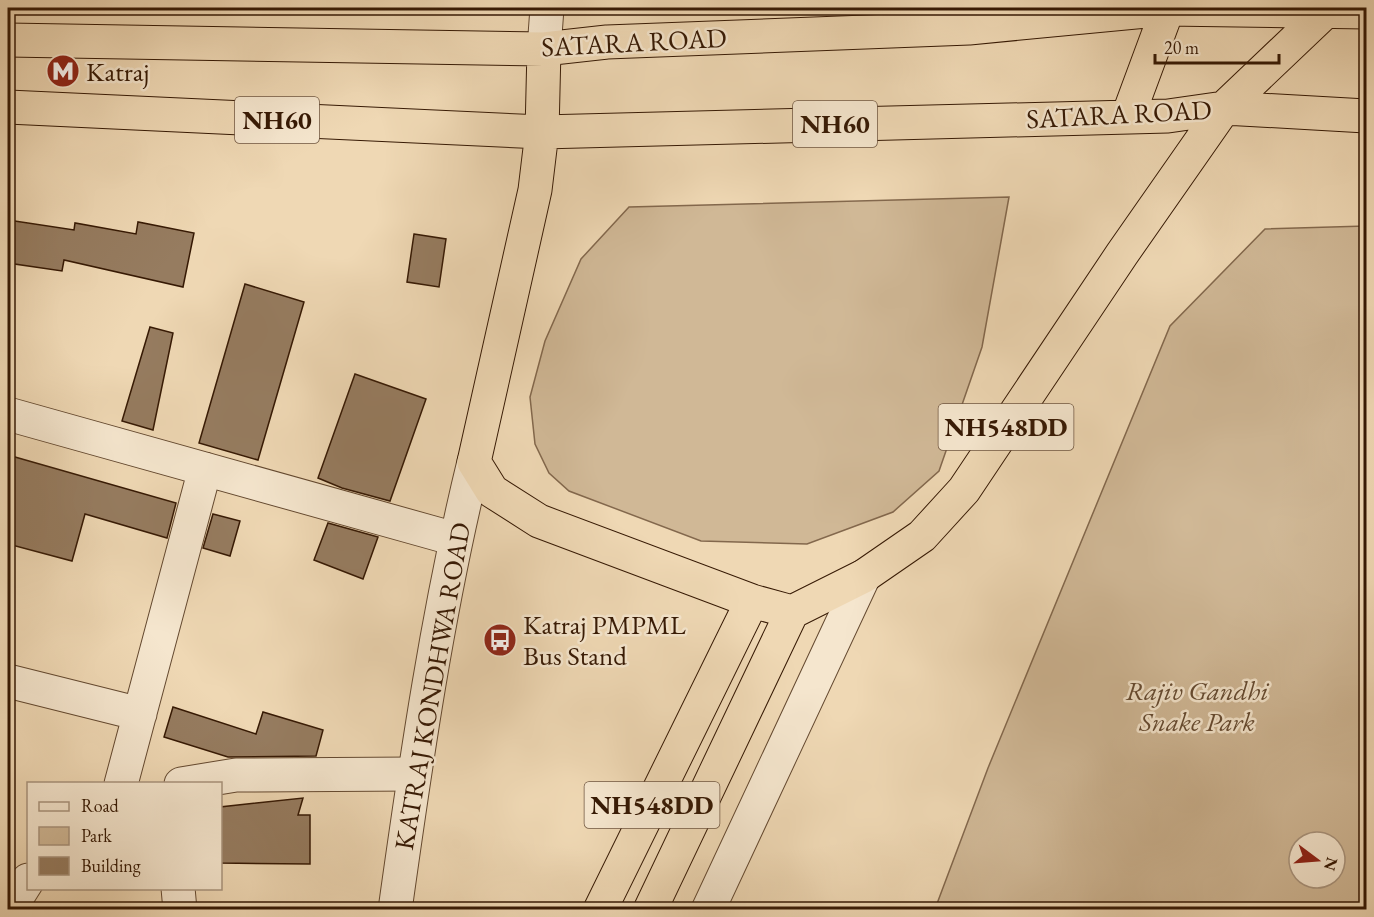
<svg xmlns="http://www.w3.org/2000/svg" width="1374" height="917" font-family="'EB Garamond',serif">
	<style>
		.green { fill: #d0b896; stroke: #83684d; stroke-width: 1.5; fill-rule: evenodd }
		.building { fill: #967c60; stroke: #361904; stroke-width: 1.5 }
		.lines { fill: none; stroke-linecap: round; stroke-linejoin: round }
		.minor-casing { stroke: #644930; stroke-width: 35 }
		.tertiary-casing { stroke: #644930; stroke-width: 35 }
		.trunk-casing { stroke: #361904; stroke-width: 35 }
		.minor { stroke: #f5e6ce; stroke-width: 33 }
		.tertiary { stroke: #f5e6ce; stroke-width: 33 }
		.trunk { stroke: #efd8b4; stroke-width: 33 }
		.labels { text-anchor: middle; dominant-baseline: central; stroke-width: 5; stroke-linejoin: round; paint-order: stroke }
		.shield { fill: #f5e6ce; stroke: #6f5641; stroke-width: 1.5 }
		.shield-label { font-size: 26px; font-weight: bold; fill: #361904 }
		.street-label { font-size: 27px; fill: #361904; stroke: #f5e6ce }
		.poi-label { font-size: 27px; fill: #361904; stroke: #f5e6ce; text-anchor: start }
		.park-label { font-size: 27px; font-style: italic; fill: #644930; stroke: #f5e6ce }
	</style>
	<rect width="100%" height="100%" fill="#efd8b4"/>
	<filter id="stains"><feTurbulence type="fractalNoise" baseFrequency=".00333" numOctaves="4"/><feColorMatrix values="0 0 0 0 .2 0 0 0 0 .09 0 0 0 0 .02 0 0 0 .5 -.17"/></filter>
	<radialGradient id="worn" r=".72"><stop offset=".6" stop-color="#630" stop-opacity="0"/><stop offset="1" stop-color="#630" stop-opacity=".3"/></radialGradient>
	<!-- green -->
	<path class="green" d="M1009,197L982,347L939,471L893,512L807,544L701,541L569,491L549,473L535,444L530,397L545,341L581,259L629,207Z
		M1366,226V909H935L988,768L1170,326L1265,229ZM1299,842H1335V878H1299Z"/>
	<!-- building -->
	<path class="building" d="M8,220L74,230L75,223L136,234L138,222L194,233L183,287L64,260L62,271L8,263L10,250L8,249Z
		M414,234L446,239L439,287L407,282Z
		M245,284L304,302L258,460L199,443Z
		M150,327L173,333L153,430L122,421Z
		M355,374L426,399L390,501L342,488L318,478Z
		M8,455L176,503L167,538L85,514L72,561L8,544Z
		M213,514L240,521L230,556L203,548Z
		M328,523L378,537L363,579L314,560Z
		M173,707L256,734L263,712L323,730L316,756L228,757L164,737Z
		M303,798L298,815H310V864L220,863V807Z"/>
	<g class="lines">
		<!-- minor casing -->
		<g class="minor-casing">
			<path id="minor" d="M8,414L455,539
				M8,681L140,714
				M121,784L205,469
				M181,784L236,775L414,774
				M178,888L180,910
				M9,910L28,880"/>
		</g>
		<!-- tertiary casing -->
		<g class="tertiary-casing">
			<path id="tertiary" d="M544,49L547,8
				M395,910C416,760 438,609 474,462
				M708,910L864,576"/>
		</g>
		<!-- trunk casing -->
		<g class="trunk-casing">
			<path id="trunk" d="M8,40L544,49L607,42L969,28L1167,9L1366,12
				M544,49L542,132L535,190L474,462L492,491L539,521L752,601L792,612
				M8,107L542,132L1168,116L1224,108L1366,116
				M1128,116L1168,8
				M792,612L864,576L922,536L964,490L1122,254L1224,108L1329,8
				M600,910L752,601
				M650,910L792,612"/>
		</g>
		<!-- minor -->
		<use href="#minor" class="minor"/>
		<!-- tertiary -->
		<use href="#tertiary" class="tertiary"/>
		<!-- trunk -->
		<use href="#trunk" class="trunk"/>
	</g>
	<!-- icons -->
	<defs>
		<g id="metro-disc" transform="scale(1.725)"><circle r="9.5" fill="#8f2418" stroke="#f5e6ce"/><path d="M-5.5 5V-5H-3L0 0L3-5H5.5V5H3V-.5L0 4L-3-.5V5Z" fill="#fff"/></g>
		<g id="bus-disc" transform="scale(1.725)"><circle r="9.5" fill="#8f2418" stroke="#f5e6ce"/><path d="M-5-6H5V4H4V6H2V4H-2V6H-4V4H-5ZM-3.5-4V0h7V-4ZM-3.5 1.2v1.5H-2V1.2ZM2 1.2v1.5H3.5V1.2Z" fill="#fff"/></g>
	</defs>
	<g fill-rule="evenodd">
		<use href="#metro-disc" x="63" y="71"/>
		<use href="#bus-disc" x="500" y="640"/>
	</g>
	<g class="labels">
		<!-- shield labels -->
		<g class="shield">
			<rect x="235" y="97" width="84" height="46" rx="4.5"/>
			<rect x="793" y="101" width="84" height="46" rx="4.5"/>
			<rect x="938.5" y="404" width="135" height="46" rx="4.5"/>
			<rect x="584.5" y="782" width="135" height="46" rx="4.5"/>
		</g>
		<g class="shield-label">
			<text x="277" y="120">NH60</text>
			<text x="835" y="124">NH60</text>
			<text x="1006" y="427">NH548DD</text>
			<text x="652" y="805">NH548DD</text>
		</g>
		<!-- street labels -->
		<g class="street-label">
			<text transform="translate(634 42) rotate(-3)">SATARA ROAD</text>
			<text transform="translate(1119 114) rotate(-3)">SATARA ROAD</text>
			<text transform="translate(432 686) rotate(-80)">KATRAJ KONDHWA ROAD</text>
		</g>
		<!-- poi labels -->
		<g class="poi-label">
			<text x="86" y="71">Katraj</text>
			<text x="523" y="624">Katraj PMPML<tspan x="523" dy="31">Bus Stand</tspan></text>
		</g>
		<!-- park labels -->
		<g class="park-label">
			<text x="1197" y="690">Rajiv Gandhi<tspan x="1197" dy="31">Snake Park</tspan></text>
		</g>
	</g>
	<!-- margin -->
	<rect width="1374" height="917" fill="none" stroke="#efd8b4" stroke-width="30"/>
	<rect x="9" y="9" width="1356" height="899" fill="none" stroke="#361904" stroke-width="3"/>
	<rect x="15" y="15" width="1344" height="887" fill="none" stroke="#361904" stroke-width="1.5"/>
	<!-- legend -->
	<rect x="27" y="782" width="195" height="108" fill="#f5e6ce" stroke="#a9947d" stroke-width="1.5"/>
	<rect x="39" y="802" width="30" height="9" fill="#f5e6ce" stroke="#a9947d" stroke-width="1.5"/>
	<text x="81" y="812" font-size="18" fill="#361904">Road</text>
	<rect x="39" y="827" width="30" height="18" fill="#d0b896" stroke="#a9947d" stroke-width="1.5"/>
	<text x="81" y="842" font-size="18" fill="#361904">Park</text>
	<rect x="39" y="857" width="30" height="18" fill="#967c60" stroke="#a9947d" stroke-width="1.5"/>
	<text x="81" y="872" font-size="18" fill="#361904">Building</text>
	<!-- north arrow -->
	<g transform="translate(1317 860) rotate(106)"><circle r="28" fill="#f5e6ce" stroke="#a9947d" stroke-width="1.5"/>
	<path d="M0-4.5L10 22L0 15L-10 22Z" fill="#8f2418"/>
	<text y="-9" font-size="16" font-weight="bold" text-anchor="middle" fill="#361904">N</text>
	</g>
	<!-- scale -->
	<path d="M1155 54v9h124v-9" fill="none" stroke="#361904" stroke-width="3"/>
	<text x="1164" y="54" font-size="18" fill="#361904" stroke="#f5e6ce" stroke-width="4.5" paint-order="stroke">20 m</text>
	<rect width="100%" height="100%" filter="url(#stains)"/>
	<rect width="100%" height="100%" fill="url(#worn)"/>
</svg>
